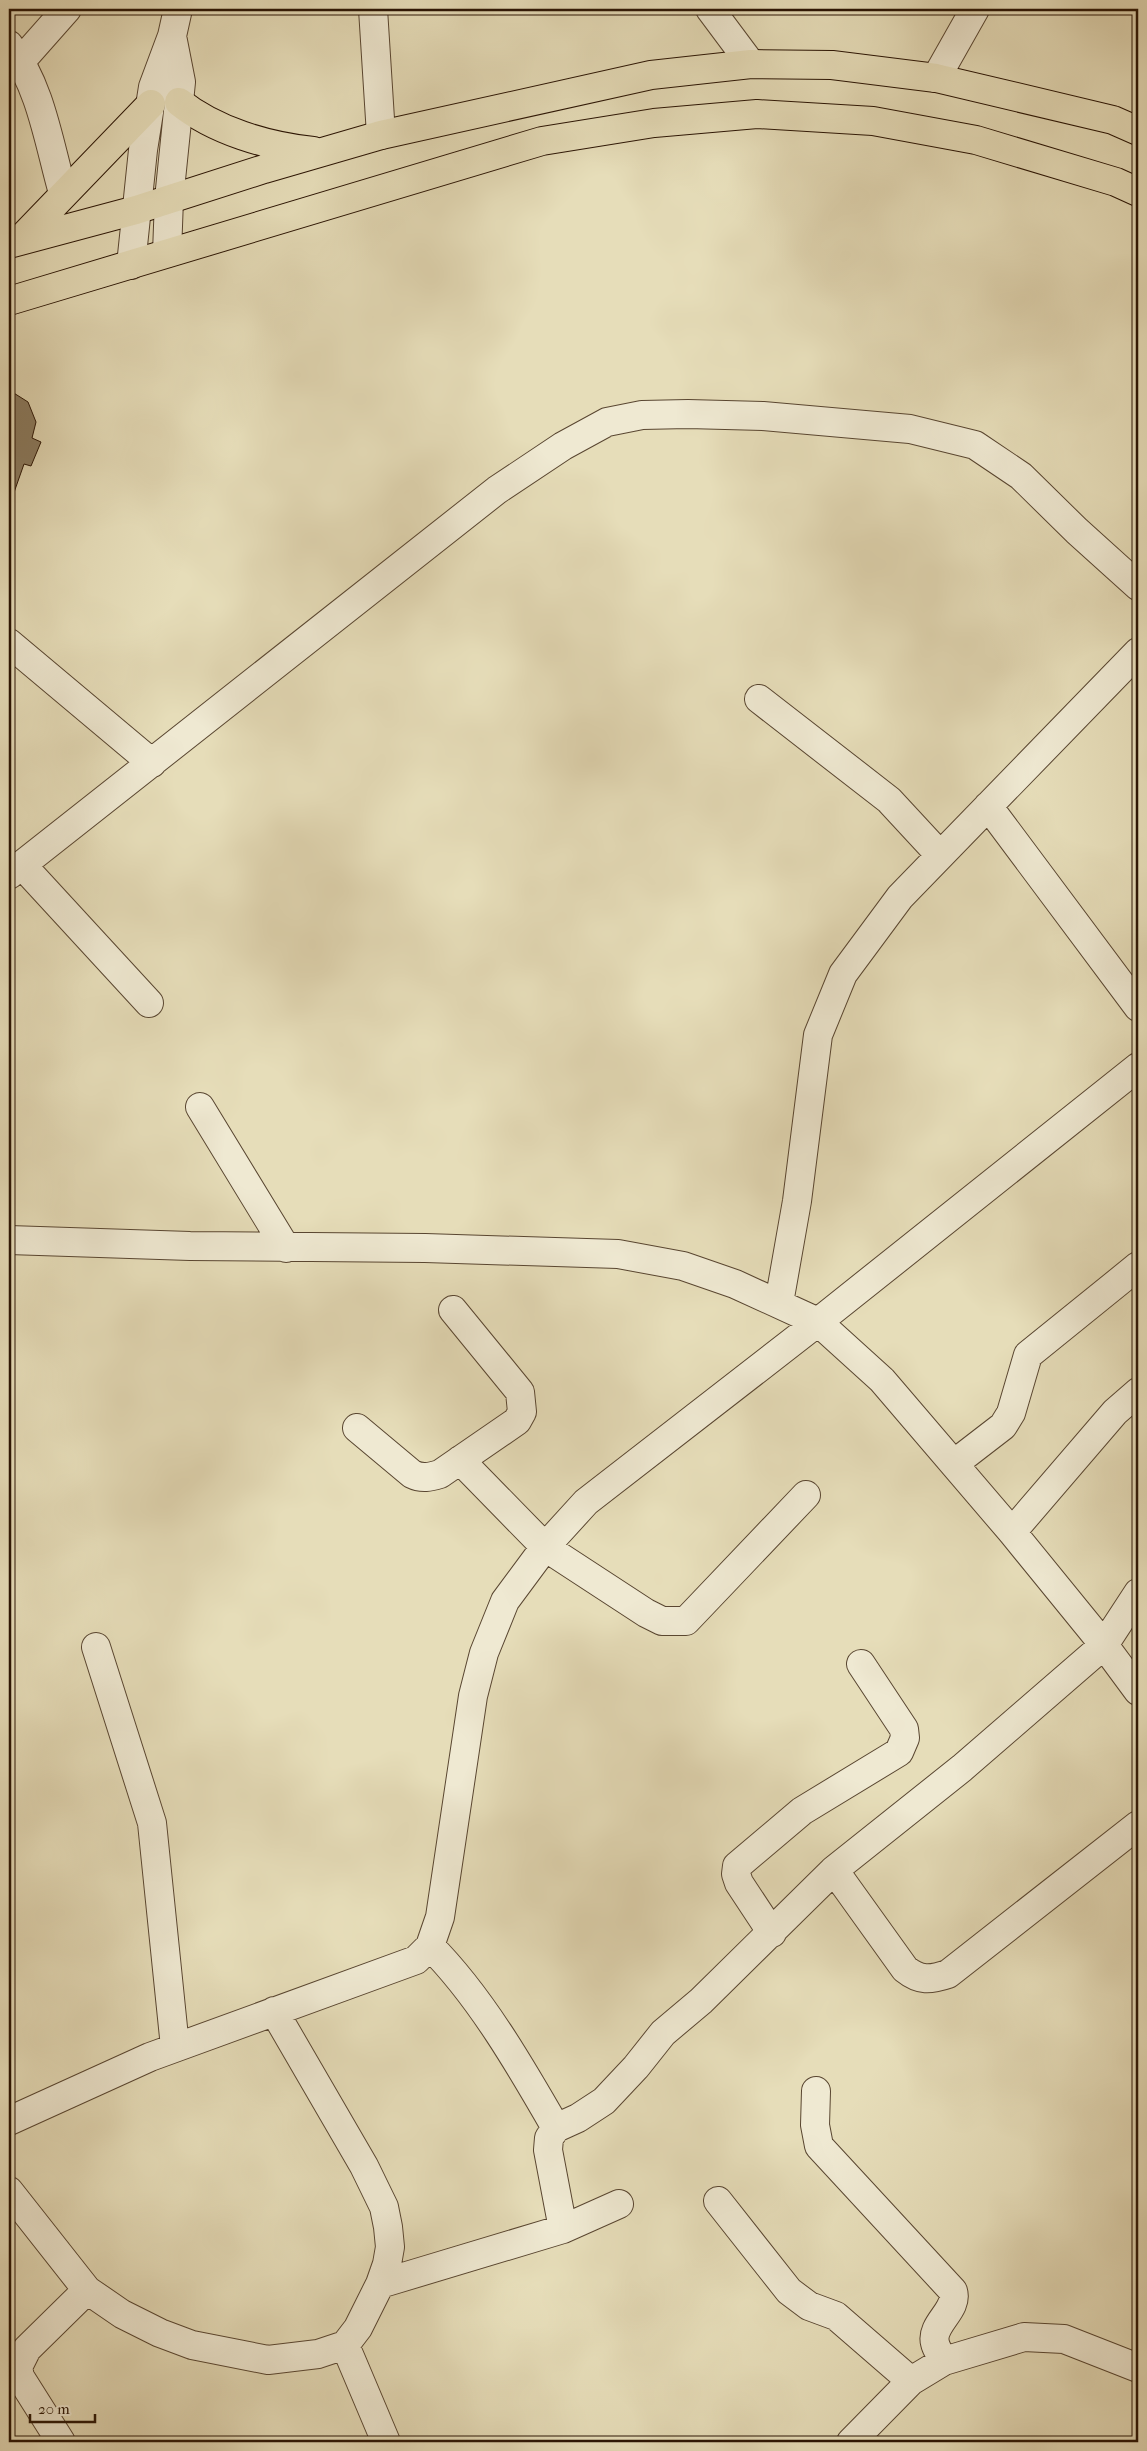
<svg xmlns="http://www.w3.org/2000/svg" width="1147" height="2451" font-family="'IM FELL French Canon',serif">
	<style>
		.building { fill: #8c7d62; stroke: #2a1404 }
		.lines { fill: none; stroke-linecap: round; stroke-linejoin: round }
		.minor-casing { stroke: #594631; stroke-width: 30 }
		.major-casing { stroke: #2a1404; stroke-width: 30 }
		.minor { stroke: #efe9d2; stroke-width: 28 }
		.major { stroke: #e6ddb9; stroke-width: 28 }
	</style>
	<rect width="100%" height="100%" fill="#e6ddb9"/>
	<filter id="stains"><feTurbulence type="fractalNoise" baseFrequency=".004" numOctaves="4"/><feColorMatrix values="0 0 0 0 .2 0 0 0 0 .09 0 0 0 0 .02 0 0 0 .5 -.17"/></filter>
	<radialGradient id="worn" r=".72"><stop offset=".6" stop-color="#630" stop-opacity="0"/><stop offset="1" stop-color="#630" stop-opacity=".3"/></radialGradient>
	<!-- building -->
	<path class="building" d="M9,390L28,402L36,422L32,438L41,442L31,466L24,464L11,501L9,500Z"/>
	<g class="lines">
		<!-- minor casing -->
		<g class="minor-casing">
			<path id="minor" d="M373,9L381,135
				M710,9L751,64
				M9,45C41,86 49,144 63,193
				M21,61L67,9
				M936,78L975,9
				M167,253L169,199L181,82L172,36
				M131,265L143,150L153,87L172,36L178,9
				M9,643L152,763
				M759,699L889,800L939,854
				M988,806L1138,1007
				M22,865L149,1003
				M9,875L497,490L563,446L607,422L642,415L688,414L763,416L910,429L975,445L1021,476L1077,531L1138,586
				M200,1107L286,1248
				M9,1240L190,1246L425,1248L618,1254L683,1266L735,1284L818,1322L882,1380L1012,1532L1104,1645L1138,1691
				M779,1303L797,1201L818,1035L843,974L900,897L1138,652
				M357,1428L412,1474C422,1479 430,1477 440,1474L517,1421L522,1412L520,1392L453,1310
				M460,1460L545,1547L646,1613L662,1621H686L806,1495
				M955,1463L1003,1426L1011,1413L1028,1355L1138,1266
				M1012,1532L1115,1412L1138,1392
				M96,1647L152,1823L175,2047
				M834,1870L905,1969C920,1981 930,1980 948,1974L1138,1825
				M772,1933L739,1883L736,1874L737,1866L802,1811L899,1752L905,1738L904,1729L861,1664
				M430,1946C480,1996 521,2067 556,2128
				M816,2091L815,2125L819,2146L953,2291C959,2310 930,2324 935,2343C936,2349 941,2355 944,2361
				M9,2121L150,2057L416,1960L430,1946L440,1917L473,1696L484,1653L505,1601L545,1547L586,1502L818,1322L1138,1067
				M9,2191L87,2290L122,2314L160,2333L192,2345L268,2360L318,2354L345,2345L358,2328L380,2284L387,2264L390,2247L388,2227L384,2207L364,2166L274,2011
				M718,2201L789,2291L809,2306L836,2316L911,2381
				M563,2229L548,2150L549,2138L556,2128L578,2118L604,2101L636,2067L663,2033L701,2001L834,1870L962,1768L1104,1645L1138,1593
				M380,2284L563,2229L619,2204
				M345,2345L386,2442
				M61,2442L20,2377L18,2367L27,2349L87,2290
				M851,2442L911,2381L944,2361L1024,2337L1064,2339L1138,2368"/>
		</g>
		<!-- major casing -->
		<g class="major-casing">
			<path id="major" d="M179,102C215,131 267,146 313,151
				M19,241L151,104
				M9,244L136,210L264,169L381,135L651,75L751,64L832,65L936,78L1113,120L1138,131
				M9,301L542,141L654,123L757,114L873,121L976,140L1116,182L1138,192"/>
		</g>
		<!-- minor -->
		<use href="#minor" class="minor"/>
		<!-- major -->
		<use href="#major" class="major"/>
	</g>
	<!-- margin -->
	<rect width="1147" height="2451" fill="none" stroke="#e6ddb9" stroke-width="30"/>
	<rect x="10" y="10" width="1127" height="2431" fill="none" stroke="#2a1404" stroke-width="2.5"/>
	<rect x="15" y="15" width="1117" height="2421" fill="none" stroke="#2a1404"/>
	<!-- scale -->
	<path d="M30 2414v8h65v-8" fill="none" stroke="#2a1404" stroke-width="2.5"/>
	<text x="38" y="2414" font-size="15" fill="#2a1404" stroke="#efe9d2" stroke-width="4" paint-order="stroke">20 m</text>
	<rect width="100%" height="100%" filter="url(#stains)"/>
	<rect width="100%" height="100%" fill="url(#worn)"/>
</svg>
